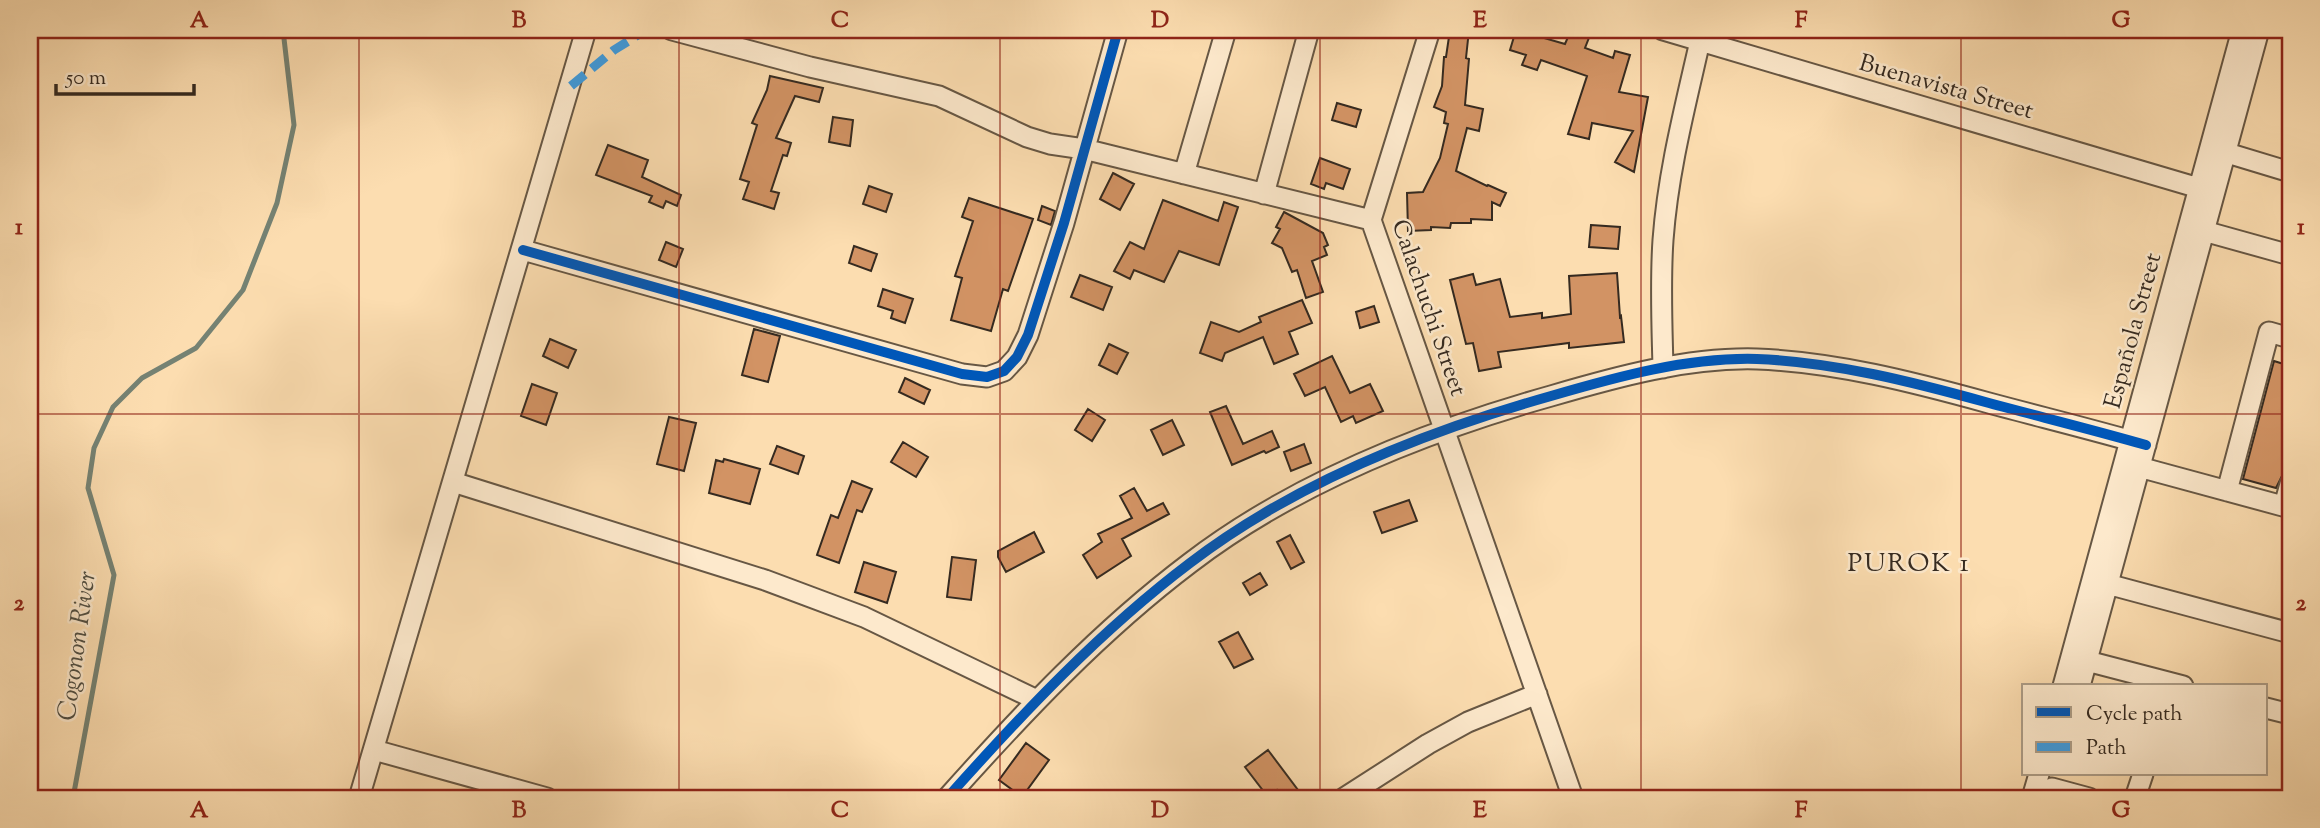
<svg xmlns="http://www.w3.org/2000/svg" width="2320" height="828" font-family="'Sorts Mill Goudy',serif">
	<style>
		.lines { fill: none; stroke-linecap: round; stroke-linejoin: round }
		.stream { stroke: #758273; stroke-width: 5 }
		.building { fill: #d29364; stroke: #352a20; stroke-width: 2 }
		.minor-casing { stroke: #675744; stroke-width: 23 }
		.minor { stroke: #fde9cc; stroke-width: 19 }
		.quiet { stroke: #3e9ce0; stroke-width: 9; stroke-dasharray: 18 9; stroke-linecap: butt }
		.cycleway-casing { stroke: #fde9cc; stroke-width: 15 }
		.cycleway { stroke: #0057b8; stroke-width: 10 }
		.grid { fill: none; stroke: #8f2418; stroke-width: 2; stroke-opacity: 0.55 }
		.labels { text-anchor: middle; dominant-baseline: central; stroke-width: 5; stroke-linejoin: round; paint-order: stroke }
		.street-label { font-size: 24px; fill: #352a20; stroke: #fde9cc }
		.neighbourhood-label { font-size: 26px; letter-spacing: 2px; fill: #352a20; stroke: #fde9cc }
		.water-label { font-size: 26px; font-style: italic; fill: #504e42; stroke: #fde9cc }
		.neatline { fill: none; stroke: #8f2418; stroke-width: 2.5 }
		.grid-label { font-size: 23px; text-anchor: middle; font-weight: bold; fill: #8f2418 }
	</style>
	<rect width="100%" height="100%" fill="#fcddb0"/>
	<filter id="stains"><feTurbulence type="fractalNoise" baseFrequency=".00286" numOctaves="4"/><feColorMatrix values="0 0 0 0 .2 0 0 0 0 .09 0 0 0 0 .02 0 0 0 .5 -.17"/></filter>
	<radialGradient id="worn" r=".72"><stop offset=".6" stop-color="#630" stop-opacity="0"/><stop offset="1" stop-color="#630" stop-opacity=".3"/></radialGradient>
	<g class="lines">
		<!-- stream -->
		<path class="stream" d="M73,798L114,575L88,488L94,448L113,407L142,378L196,348L243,290L277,203L294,125L283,30"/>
	</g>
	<!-- building -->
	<path class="building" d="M1450,30H1469L1466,58L1469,59L1465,105L1483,109L1479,131L1467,128L1456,171L1487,186L1488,185L1506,193L1500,206L1492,202V220L1471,219V223H1451L1450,228L1431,227V230L1408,231L1407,193L1423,192L1440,158L1448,124L1444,123L1446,112L1434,107L1442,86L1444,57H1446Z
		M1516,30L1565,44L1571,30H1592L1585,48L1613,58L1615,51L1630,55L1619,92L1648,97L1634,172L1615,162L1633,131L1592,123L1589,139L1568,134L1587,76L1541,60L1537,70L1522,65L1526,55L1510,50Z
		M770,76L823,88L819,102L795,96L776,138L791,143L787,156L783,155L771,191L779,193L774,209L743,199L749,182L740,179L757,125L752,123L767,90Z
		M1337,103L1361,110L1356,127L1332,120Z
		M833,117L853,120L850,146L829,142Z
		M608,145L648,160L642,177L681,195L677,206L666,201L663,208L649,202L652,196L596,175Z
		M1320,158L1350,169L1343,189L1326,183L1324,189L1311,184Z
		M1113,173L1134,184L1120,210L1100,199Z
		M869,186L892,194L886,212L863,204Z
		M969,198L1033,219L1008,291L1003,289L991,331L951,320L962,278L955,276L973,221L962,217Z
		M1163,200L1218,221L1224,202L1238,207L1219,265L1179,251L1164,282L1134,270L1130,279L1114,271L1130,242L1144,249Z
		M1042,206L1055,211L1051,225L1038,220Z
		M1284,212L1323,233L1328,245L1324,247L1327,255L1312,261L1323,292L1306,298L1297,270L1292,272L1282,248L1272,243L1280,229L1276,227Z
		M1591,225L1620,227L1618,249L1589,247Z
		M666,242L683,249L676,267L659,260Z
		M854,246L877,254L871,271L849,263Z
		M1617,273L1620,317L1621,316L1624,342L1569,348V343L1498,352L1501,367L1479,371L1473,343L1466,344L1450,280L1473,274L1476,285L1500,279L1510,317L1542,313V318L1571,314L1569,276Z
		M1080,275L1112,287L1103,310L1071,297Z
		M883,289L913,299L905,323L891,318L893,311L878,306Z
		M1302,300L1312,323L1289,332L1298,354L1274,364L1263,337L1225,353L1222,361L1200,353L1211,322L1239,332L1261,322L1259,317Z
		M1374,306L1379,322L1360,328L1356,312Z
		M754,329L780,336L768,382L742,375Z
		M550,339L576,350L568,368L543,356Z
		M1109,344L1128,353L1117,374L1099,365Z
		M1332,356L1350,393L1370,384L1383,411L1356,423L1353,416L1341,422L1325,387L1305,396L1294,374Z
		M2274,361L2290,366V448L2283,474L2276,488L2243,479Z
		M905,378L930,390L924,404L899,392Z
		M532,384L557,393L546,425L521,416Z
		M1226,406L1243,444L1272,431L1279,447L1266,453L1264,451L1232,465L1210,412Z
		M1088,409L1105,420L1092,441L1075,430Z
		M669,417L696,423L684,471L657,464Z
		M1172,420L1184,445L1163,455L1151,430Z
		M903,442L928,457L916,477L891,462Z
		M1304,444L1311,463L1291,471L1284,452Z
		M777,446L804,456L798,474L770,464Z
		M724,459L760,469L750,504L709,493L716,460L723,462Z
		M852,481L872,489L862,512L857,510L839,563L817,555L831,515L838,518Z
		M1134,488L1147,511L1163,503L1169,514L1122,539L1131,556L1097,578L1083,555L1102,542L1098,534L1132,518L1120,496Z
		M1409,500L1417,521L1382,533L1374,512Z
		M1034,532L1044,552L1006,572L998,557V551Z
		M1290,535L1304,562L1291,569L1277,542Z
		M952,557L976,560L971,600L947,597Z
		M864,562L896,572L887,603L855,592Z
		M1260,573L1267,585L1250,595L1243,583Z
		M1238,632L1253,659L1234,668L1219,642Z
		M1026,743L1049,760L1022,797L999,780Z
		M1268,750L1304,798H1283L1277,790L1268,797L1245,767Z"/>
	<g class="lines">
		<!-- minor casing -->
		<g class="minor-casing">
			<path id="minor" d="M672,30L810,67L939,96L1027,137L1050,144L1084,149L1371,220
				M1430,30L1371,220L1573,798
				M1663,30L2209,191
				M2214,149L2290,172
				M1184,174L1226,30
				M1264,194L1309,30
				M2193,228L2290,255
				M523,250L962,374L987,377L1004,371L1017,357L1028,335L1064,223L1118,30
				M1663,368C1662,325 1660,283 1663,240C1668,172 1685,107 1700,41
				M2128,464L2290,508
				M453,482L765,580L864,617L1037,700
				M2227,491L2269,332L2290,338
				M2284,506L2290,484
				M2096,581L2290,633
				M2087,661L2183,686
				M2063,686L2242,30
				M2080,686L2259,30
				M2266,708L2290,714
				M374,750L547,798
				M2052,788L2089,798
				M359,798L586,30
				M947,798C1022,714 1100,631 1190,563C1293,484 1427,431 1551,396C1616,377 1688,357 1757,359C1835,362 1913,382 1989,403C2041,417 2094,430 2146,445
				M1344,798L1428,744L1468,722L1537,694
				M2032,798L2039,774
				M2135,798L2143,774"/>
		</g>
		<!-- minor -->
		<use href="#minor" class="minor"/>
		<!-- quiet -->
		<path class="quiet" d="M571,86L614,50L646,30"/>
		<!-- cycleway casing -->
		<g class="cycleway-casing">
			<path id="cycleway" d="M523,250L962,374L987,377L1004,371L1017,357L1028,335L1064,223L1118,30
				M947,798C1022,714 1100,631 1190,563C1293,484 1427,431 1551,396C1616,377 1688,357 1757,359C1835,362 1913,382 1989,403C2041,417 2094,430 2146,445"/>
		</g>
		<!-- cycleway -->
		<use href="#cycleway" class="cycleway"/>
	</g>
	<!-- grid -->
	<path class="grid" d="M359,30V798M679,30V798M1000,30V798M1320,30V798M1641,30V798M1961,30V798M30,414H2290"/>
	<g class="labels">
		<!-- street labels -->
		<g class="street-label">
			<text transform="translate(1946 88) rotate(16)">Buenavista Street</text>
			<text transform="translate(1428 308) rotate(71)">Calachuchi Street</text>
			<text transform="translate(2134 331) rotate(-75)">Española Street</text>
		</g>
		<!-- neighbourhood labels -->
		<g class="neighbourhood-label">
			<text x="1909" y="564">PUROK 1</text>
		</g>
		<!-- water labels -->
		<g class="water-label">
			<text transform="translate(78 646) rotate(-82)">Cogonon River</text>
		</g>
	</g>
	<!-- margin -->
	<rect width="2320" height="828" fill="none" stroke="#fcddb0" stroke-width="77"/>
	<!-- legend -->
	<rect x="2022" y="684" width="245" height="91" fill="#fde9cc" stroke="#ad9d87" stroke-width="2"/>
	<rect x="2036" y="707" width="35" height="10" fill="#0057b8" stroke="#ad9d87" stroke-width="2"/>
	<text x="2086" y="720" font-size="21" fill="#352a20">Cycle path</text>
	<rect x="2036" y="742" width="35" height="10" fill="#3e9ce0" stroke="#ad9d87" stroke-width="2"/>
	<text x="2086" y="754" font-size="21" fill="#352a20">Path</text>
	<!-- scale -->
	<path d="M56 84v10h138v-10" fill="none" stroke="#352a20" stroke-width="3.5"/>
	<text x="66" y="84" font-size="21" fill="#352a20" stroke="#fde9cc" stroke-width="5" paint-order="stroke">50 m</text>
	<rect x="38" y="38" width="2244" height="752" class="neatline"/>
	<g class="grid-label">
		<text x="199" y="27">A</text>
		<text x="519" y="27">B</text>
		<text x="840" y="27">C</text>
		<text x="1160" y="27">D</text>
		<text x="1480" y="27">E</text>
		<text x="1801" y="27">F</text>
		<text x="2121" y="27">G</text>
		<text x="19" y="234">1</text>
		<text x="2301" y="234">1</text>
		<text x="19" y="610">2</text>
		<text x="2301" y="610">2</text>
		<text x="199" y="817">A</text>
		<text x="519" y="817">B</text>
		<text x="840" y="817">C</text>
		<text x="1160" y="817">D</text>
		<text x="1480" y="817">E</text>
		<text x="1801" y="817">F</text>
		<text x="2121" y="817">G</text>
	</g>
	<rect width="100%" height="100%" filter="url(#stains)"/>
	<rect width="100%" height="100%" fill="url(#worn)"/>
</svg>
